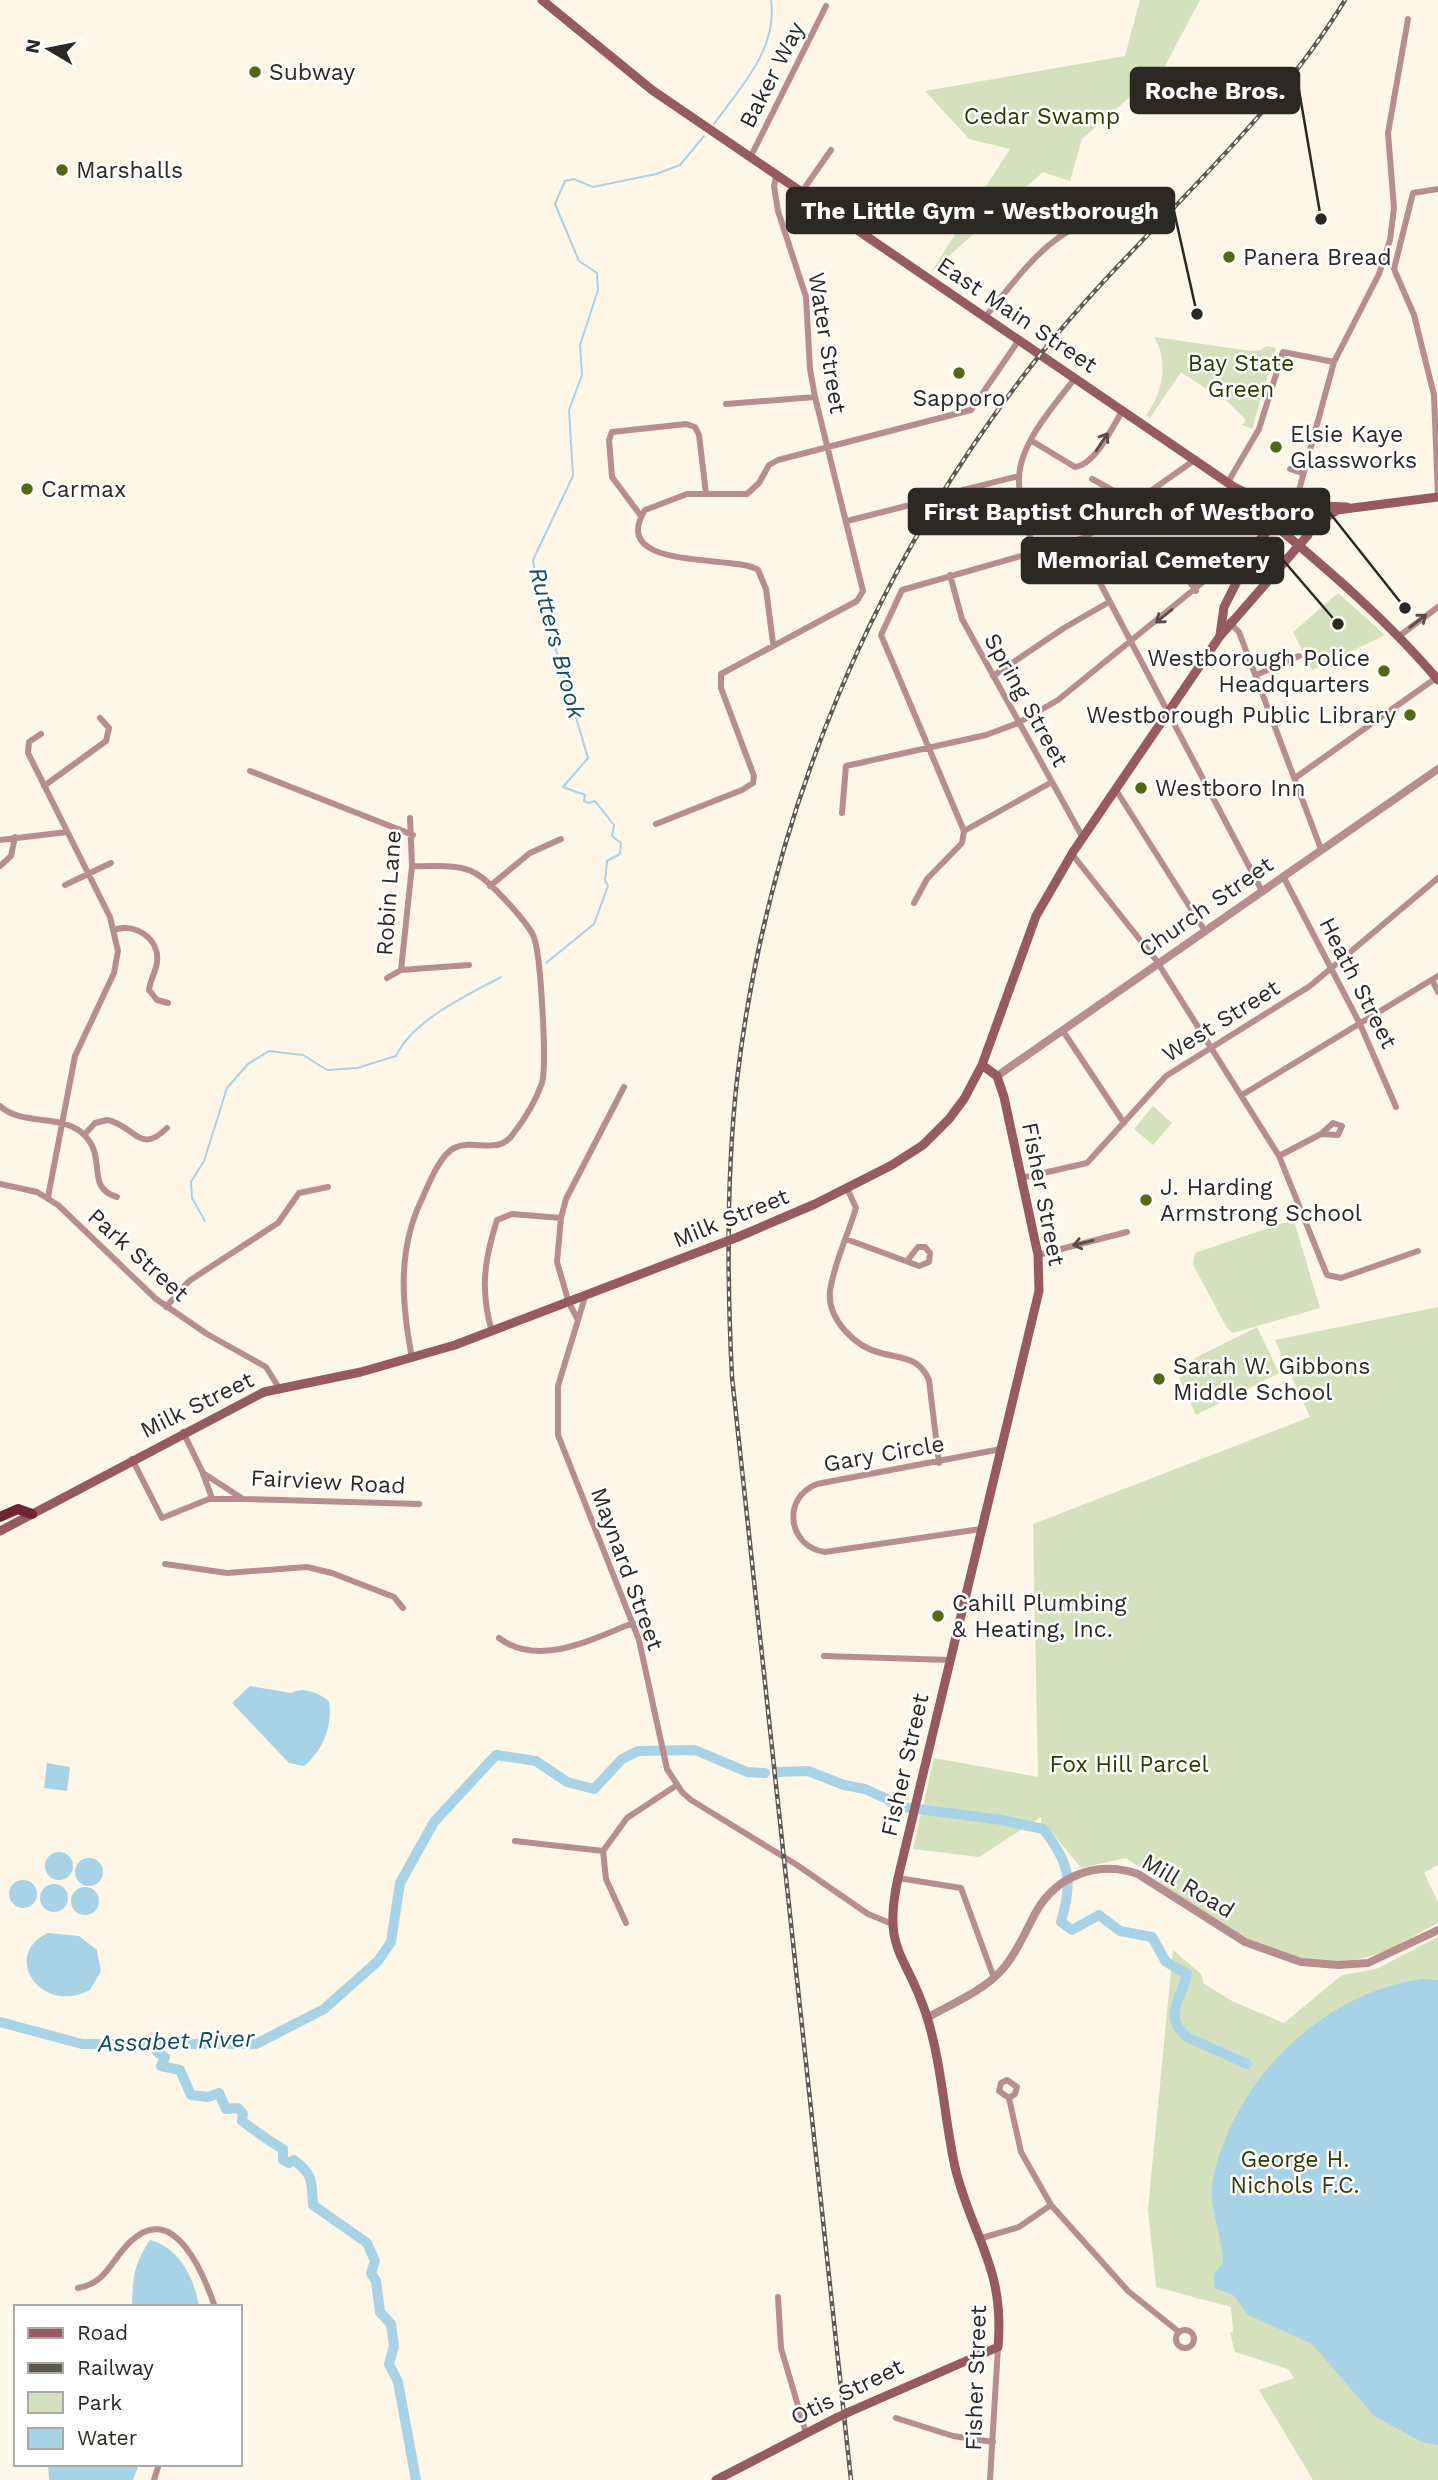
<svg xmlns="http://www.w3.org/2000/svg" width="1438" height="2480" font-family="'Work Sans',sans-serif">
	<style>
		.green { fill: #d5e1bd }
		.water { fill: #a8d3e6 }
		.lines { fill: none; stroke-linecap: round; stroke-linejoin: round }
		.stream { stroke: #a8d3e6; stroke-width: 2 }
		.river { stroke: #a8d3e6; stroke-width: 10 }
		.minor { stroke: #b78e90; stroke-width: 6 }
		.tertiary { stroke: #b78e90; stroke-width: 8 }
		.secondary { stroke: #955b60; stroke-width: 9 }
		.trunk { stroke: #6e2431; stroke-width: 10 }
		.rail-casing { stroke: #5e5951; stroke-width: 4.5 }
		.rail { stroke: #fff; stroke-width: 2; stroke-dasharray: 5; stroke-linecap: butt }
		.secondary-bridge { stroke: #955b60; stroke-width: 9 }
		.oneway { stroke: #5d4c49 }
		.poi-dot { fill: #536714; stroke: #fff; stroke-width: 2.5 }
		.labels { text-anchor: middle; dominant-baseline: central; stroke-width: 5; stroke-linejoin: round; paint-order: stroke }
		.poi-label { font-size: 23px; fill: #2c2923; stroke: #fff; text-anchor: start }
		.street-label { font-size: 23px; fill: #2c2923; stroke: #fff }
		.park-label { font-size: 23px; fill: #2d3a00; stroke: #fff }
		.water-label { font-size: 24px; font-style: italic; fill: #134c60; stroke: #fff }
		.leader { fill: none; stroke: #2c2923; stroke-width: 2.5 }
		.callout-dot { fill: #2c2923; stroke: #fff; stroke-width: 2.5 }
		.callout { fill: #2c2923; stroke: #2c2923; stroke-width: 2.5 }
		.callout-label { font-size: 24px; text-anchor: middle; font-weight: bold; fill: #fff }
	</style>
	<rect width="100%" height="100%" fill="#fef6e6"/>
	<!-- green -->
	<path class="green" d="M1140,0H1200L1165,66L1082,139L1070,181L1043,172L931,272L1010,149L969,139L925,91L1125,56Z
		M1154,337L1251,351L1261,350L1266,346L1276,348L1252,429L1242,425L1246,420L1212,386L1208,390L1181,372L1150,418L1146,415C1163,393 1169,362 1154,337Z
		M1338,593L1385,635L1312,670L1293,632Z
		M1153,1106L1172,1123L1153,1145L1134,1129Z
		M1289,1221L1295,1224L1320,1308L1233,1333L1227,1328L1193,1265L1195,1253Z
		M1438,1307V1865L1424,1873L1438,1902V1923C1416,1934 1394,1949 1371,1956C1278,1982 1197,1906 1126,1858L1081,1868L1051,1831L1041,1827V1817L979,1857L913,1849L934,1758L1038,1777L1033,1524L1310,1417L1275,1340Z
		M1257,1327L1279,1373L1196,1415L1175,1368Z
		M1438,1937V2480H1313L1259,2390L1294,2378L1288,2369L1235,2352L1230,2333L1233,2331L1231,2307L1156,2287L1148,2209L1173,1950L1201,1974L1204,1984L1232,2001L1284,2023L1342,1975L1376,1969Z"/>
	<!-- water -->
	<path class="water" d="M250,1686L291,1693C304,1686 319,1693 329,1701C333,1726 323,1750 304,1766L289,1763L232,1703Z
		M47,1763L70,1767L67,1791L44,1788Z
		M45 1866a14 14 0 1 1 28 0a14 14 0 1 1-28 0Z
		M75 1872a14 14 0 1 1 28 0a14 14 0 1 1-28 0Z
		M9 1894a14 14 0 1 1 28 0a14 14 0 1 1-28 0Z
		M40 1898a14 14 0 1 1 28 0a14 14 0 1 1-28 0Z
		M71 1901a14 14 0 1 1 28 0a14 14 0 1 1-28 0Z
		M48,1933L79,1936L97,1950L101,1971L90,1990C41,2016 0,1955 48,1933Z
		M1423,1979L1438,1980V2445L1422,2442L1374,2416L1312,2344L1248,2315L1233,2295L1214,2288V2274L1223,2263C1223,2234 1207,2208 1213,2179C1234,2080 1322,1992 1423,1979Z
		M150,2240C179,2247 195,2279 199,2307H132C133,2277 133,2266 150,2240Z
		M48,2464H139L133,2480H49Z"/>
	<g class="lines">
		<!-- stream -->
		<path class="stream" d="M714,124C741,86 778,49 771,0
			M546,963L594,924L608,886L605,881L607,861L620,854L621,843L612,836L614,825L595,801L589,803L584,801L585,795L563,787L588,758L537,586L533,560L573,476L569,410L582,375L580,345L598,290L597,273L579,261L555,204L565,181L574,179L593,187L656,174L680,165L704,136
			M205,1221L192,1198L191,1182L204,1161L227,1088L248,1064L269,1051L303,1055L327,1070L357,1068L396,1056C413,1020 466,996 501,977"/>
		<!-- river -->
		<path class="river" d="M777,1772L808,1771L844,1785L865,1789L887,1799L895,1806L1002,1820L1043,1829C1070,1863 1073,1881 1061,1922L1072,1930L1099,1915L1120,1931L1152,1937L1166,1962L1187,1974C1183,1996 1161,2016 1187,2037L1247,2064
			M0,2022L82,2044H256L324,2009L378,1961L391,1942L400,1883L434,1822L496,1755L536,1761L567,1782L594,1789L622,1759L638,1751L695,1750L747,1772L765,1773
			M155,2043L157,2052L165,2057L161,2066L180,2070L191,2095L208,2097L219,2093L226,2109L238,2108L243,2114L242,2121C256,2131 267,2140 283,2149V2160L289,2163L294,2160C315,2176 311,2183 313,2205L367,2243L375,2261L371,2273L376,2281L380,2312L391,2324L394,2346L389,2364L398,2382L416,2480"/>
		<!-- minor -->
		<path class="minor" d="M750,158L826,6
			M801,193L831,150
			M985,317C1011,286 1041,242 1079,226
			M726,404L815,397
			M1032,441L1075,467C1096,464 1112,427 1123,410
			M1290,469L1302,473
			M1092,479L1136,503
			M1228,482L1259,429L1283,352L1334,362
			M963,490L1019,476
			M1438,497L1434,395L1414,315L1394,269L1413,193L1438,189
			M1295,505L1334,362L1379,274L1390,240L1394,208L1388,133L1408,19
			M641,516L612,477L609,440L612,432L686,424L695,427L699,435L706,494
			M847,521L906,506
			M1078,541L1262,891
			M1164,544L1196,591
			M1034,553C1029,530 1018,502 1019,478C1020,442 1055,405 1075,378
			M950,575L962,619L1083,838
			M1229,622L1239,632L1321,849
			M1398,637L1438,607
			M773,643L766,589L758,570C736,554 607,572 645,510L687,494H747L759,483L769,465L778,460L971,410L1019,340
			M1256,675L1299,656
			M993,676L1064,628L1109,602
			M41,734L29,742L28,753L110,917L118,951L114,973L75,1056L48,1197
			M250,771L413,835
			M1295,778L1436,678
			M44,786L106,741L109,728L100,718
			M1116,790L1205,931
			M842,813L846,766L986,735L1018,723L1058,700L1235,556L1254,545
			M656,824L742,790L753,783L754,776L721,688V674L857,601L863,591L815,397L810,369L806,297L778,211L774,186L776,177
			M964,831L881,635L902,590L1084,538L1196,459
			M964,831L1052,782
			M0,840L67,832
			M1072,854L1156,960L1279,1156L1327,1275L1341,1278L1418,1251
			M0,866L11,856L15,837
			M1283,876L1360,1024L1396,1107
			M65,885L111,863
			M490,886L530,853L561,839
			M914,903L927,879L962,843L964,831
			M114,930C135,922 160,939 157,962C156,972 150,980 149,990L157,1000L168,1003
			M401,970L412,866L410,818
			M387,978L401,970L469,965
			M1432,980L1438,992
			M1063,1031L1124,1123
			M1242,1095L1438,976
			M0,1106C22,1126 59,1114 81,1132C110,1156 83,1187 117,1197
			M84,1135L95,1123L107,1120C135,1125 139,1156 167,1128
			M1279,1156L1321,1134L1338,1135L1342,1126L1333,1123L1321,1134
			M1021,1178L1087,1163L1166,1076L1310,986L1438,878
			M0,1184L37,1192L58,1205L156,1299L207,1334L266,1367L279,1388
			M847,1188L856,1208C848,1235 834,1263 830,1291C827,1319 855,1347 881,1353C903,1359 919,1357 929,1380L939,1463
			M561,1218L566,1199L624,1087
			M846,1239L919,1266L929,1262L930,1253L925,1247H918L907,1261
			M1038,1255L1127,1232
			M585,1297L558,1386V1435L639,1640L667,1769L682,1792L691,1800L797,1865L868,1914L890,1923
			M166,1307L189,1281L278,1223L299,1193L328,1187
			M492,1332C480,1290 484,1261 497,1220L512,1214L561,1218L557,1262L569,1303L578,1320
			M412,1358C402,1305 397,1252 421,1201C428,1186 439,1156 454,1148C474,1138 498,1156 513,1134C524,1120 536,1100 542,1083C547,1066 541,950 533,935C525,920 490,881 475,873C458,863 432,867 412,866
			M183,1432L203,1473L243,1499L419,1504
			M132,1459L162,1518L209,1499H243
			M203,1474L212,1498
			M981,1529L825,1552C788,1547 781,1498 817,1484L1001,1449
			M165,1564L227,1573L307,1567L332,1573L394,1597L403,1608
			M499,1638C539,1668 592,1639 633,1623
			M824,1656L950,1660
			M515,1841L603,1851
			M898,1878L961,1888L994,1978
			M626,1923L606,1879L603,1851L627,1818L677,1785
			M1051,2205L1128,2291L1179,2332
			M982,2238L1019,2227L1051,2205L1021,2152L1009,2098L999,2091L1001,2083L1007,2080L1017,2087L1015,2094L1009,2098
			M78,2288C107,2283 111,2260 130,2242C174,2199 204,2275 215,2307
			M778,2297L781,2348L806,2433
			M1176 2339a9 9 0 1 1 18 0a9 9 0 1 1-18 0Z
			M896,2418L953,2436L993,2442
			M154,2480L159,2464
			M990,2480L998,2347"/>
		<!-- tertiary -->
		<path class="tertiary" d="M997,1076L1438,769
			M927,2018C951,2004 981,1992 1000,1972C1016,1955 1025,1932 1036,1912C1057,1875 1098,1860 1138,1874L1245,1942L1301,1962L1338,1965L1368,1963L1438,1930"/>
		<!-- secondary -->
		<path class="secondary" d="M542,0L652,90L1234,487L1270,504L1347,507
			M1238,494C1307,553 1379,610 1438,680
			M1311,528L1337,510L1438,497
			M1220,635L1224,607L1256,544L1290,506
			M738,1237L815,1204L892,1165L923,1145L949,1119L964,1099L982,1065L1036,916L1073,852L1220,636L1308,535L1312,518L1302,506
			M0,1531L264,1392L361,1372L455,1345L709,1248
			M849,2412L998,2347C1005,2266 972,2238 955,2167C944,2117 942,2063 926,2014C906,1952 882,1952 898,1878L1039,1291L1038,1255L1004,1097L997,1076L982,1065
			M716,2480L836,2418"/>
		<!-- trunk -->
		<path class="trunk" d="M0,1517L18,1509L32,1514"/>
		<!-- rail casing -->
		<g class="rail-casing">
			<path id="rail" d="M851,2480L732,1377C727,1278 726,1179 737,1080C768,815 876,558 1043,351C1141,230 1264,133 1345,0"/>
		</g>
		<!-- rail -->
		<use href="#rail" class="rail"/>
		<!-- secondary-bridge -->
		<path class="secondary-bridge" d="M709,1248L738,1237
			M836,2418L849,2412"/>
	</g>
	<!-- one-way arrows -->
	<defs><path id="oneway-shaft" d="M-6 0H5M1.5-3L5.5 0L1.5 3" fill="none" stroke-width="1.6" stroke-linecap="round" stroke-linejoin="round" transform="scale(1.75)"/></defs>
	<g class="oneway">
		<use href="#oneway-shaft" transform="translate(1102 442) rotate(-57)"/>
		<use href="#oneway-shaft" transform="translate(1164 616) rotate(141)"/>
		<use href="#oneway-shaft" transform="translate(1418 621) rotate(-38)"/>
		<use href="#oneway-shaft" transform="translate(1083 1243) rotate(166)"/>
	</g>
	<!-- markers -->
	<g class="poi-dot">
		<circle cx="255" cy="72" r="7"/>
		<circle cx="62" cy="170" r="7"/>
		<circle cx="1229" cy="257" r="7"/>
		<circle cx="959" cy="373" r="7"/>
		<circle cx="1276" cy="447" r="7"/>
		<circle cx="27" cy="489" r="7"/>
		<circle cx="1384" cy="671" r="7"/>
		<circle cx="1410" cy="715" r="7"/>
		<circle cx="1141" cy="788" r="7"/>
		<circle cx="1146" cy="1200" r="7"/>
		<circle cx="1159" cy="1379" r="7"/>
		<circle cx="938" cy="1616" r="7"/>
	</g>
	<g class="labels">
		<!-- poi labels -->
		<g class="poi-label">
			<text x="269" y="72">Subway</text>
			<text x="76" y="170">Marshalls</text>
			<text x="1243" y="257">Panera Bread</text>
			<text x="959" y="398" text-anchor="middle">Sapporo</text>
			<text x="1290" y="434">Elsie Kaye<tspan x="1290" dy="26">Glassworks</tspan></text>
			<text x="41" y="489">Carmax</text>
			<text x="1370" y="658" text-anchor="end">Westborough Police<tspan x="1370" dy="26">Headquarters</tspan></text>
			<text x="1396" y="715" text-anchor="end">Westborough Public Library</text>
			<text x="1155" y="788">Westboro Inn</text>
			<text x="1160" y="1187">J. Harding<tspan x="1160" dy="26">Armstrong School</tspan></text>
			<text x="1173" y="1366">Sarah W. Gibbons<tspan x="1173" dy="26">Middle School</tspan></text>
			<text x="952" y="1603">Cahill Plumbing<tspan x="952" dy="26">&amp; Heating, Inc.</tspan></text>
		</g>
		<!-- street labels -->
		<g class="street-label">
			<text transform="translate(772 75) rotate(-63)">Baker Way</text>
			<text transform="translate(1017 315) rotate(34)">East Main Street</text>
			<text transform="translate(827 343) rotate(81)">Water Street</text>
			<text transform="translate(1026 700) rotate(61)">Spring Street</text>
			<text transform="translate(389 893) rotate(-86)">Robin Lane</text>
			<text transform="translate(1206 907) rotate(-35)">Church Street</text>
			<text transform="translate(1358 983) rotate(63)">Heath Street</text>
			<text transform="translate(1221 1021) rotate(-32)">West Street</text>
			<text transform="translate(1043 1194) rotate(79)">Fisher Street</text>
			<text transform="translate(731 1218) rotate(-22)">Milk Street</text>
			<text transform="translate(138 1255) rotate(42)">Park Street</text>
			<text transform="translate(197 1405) rotate(-26)">Milk Street</text>
			<text transform="translate(884 1454) rotate(-10)">Gary Circle</text>
			<text transform="translate(328 1482) rotate(3)">Fairview Road</text>
			<text transform="translate(627 1569) rotate(70)">Maynard Street</text>
			<text transform="translate(905 1765) rotate(-77)">Fisher Street</text>
			<text transform="translate(1188 1886) rotate(31)">Mill Road</text>
			<text transform="translate(976 2378) rotate(-88)">Fisher Street</text>
			<text transform="translate(847 2392) rotate(-26)">Otis Street</text>
		</g>
		<!-- park labels -->
		<g class="park-label">
			<text x="1042" y="116">Cedar Swamp</text>
			<text x="1241" y="363">Bay State<tspan x="1241" dy="26">Green</tspan></text>
			<text x="1129" y="1764">Fox Hill Parcel</text>
			<text x="1295" y="2159">George H.<tspan x="1295" dy="26">Nichols F.C.</tspan></text>
		</g>
		<!-- water labels -->
		<g class="water-label">
			<text transform="translate(557 643) rotate(75)">Rutters Brook</text>
			<text transform="translate(176 2041) rotate(-2)">Assabet River</text>
		</g>
	</g>
	<!-- callouts -->
	<path class="leader" d="M1321 219L1299 90M1197 314L1174 211M1405 608L1329 512M1338 624L1283 560"/>
	<g class="callout-dot">
		<circle cx="1321" cy="219" r="7"/>
		<circle cx="1197" cy="314" r="7"/>
		<circle cx="1405" cy="608" r="7"/>
		<circle cx="1338" cy="624" r="7"/>
	</g>
	<g class="callout">
		<rect x="1131" y="68" width="168" height="45" rx="7"/>
		<rect x="787" y="188" width="387" height="45" rx="7"/>
		<rect x="909" y="489" width="420" height="45" rx="7"/>
		<rect x="1022" y="538" width="261" height="45" rx="7"/>
	</g>
	<g class="callout-label">
		<text x="1215" y="99">Roche Bros.</text>
		<text x="980" y="219">The Little Gym - Westborough</text>
		<text x="1119" y="520">First Baptist Church of Westboro</text>
		<text x="1153" y="568">Memorial Cemetery</text>
	</g>
	<!-- legend -->
	<rect x="14" y="2305" width="228" height="161" fill="#ffffff" stroke="#aba9a7" stroke-width="2"/>
	<rect x="28" y="2328" width="35" height="10" fill="#955b60" stroke="#aba9a7" stroke-width="2"/>
	<text x="77" y="2340" font-size="21" fill="#2c2923">Road</text>
	<rect x="28" y="2363" width="35" height="10" fill="#5e5951" stroke="#aba9a7" stroke-width="2"/>
	<text x="77" y="2375" font-size="21" fill="#2c2923">Railway</text>
	<rect x="28" y="2392" width="35" height="21" fill="#d5e1bd" stroke="#aba9a7" stroke-width="2"/>
	<text x="77" y="2410" font-size="21" fill="#2c2923">Park</text>
	<rect x="28" y="2428" width="35" height="21" fill="#a8d3e6" stroke="#aba9a7" stroke-width="2"/>
	<text x="77" y="2445" font-size="21" fill="#2c2923">Water</text>
	<!-- north arrow -->
	<g transform="translate(49 49) rotate(280)" stroke="#ffffff" stroke-width="5" paint-order="stroke">
	<path d="M0-5L12 26L0 18L-12 26Z" fill="#2c2923"/>
	<text y="-10" font-size="19" font-weight="bold" text-anchor="middle" fill="#2c2923">N</text>
	</g>
</svg>
